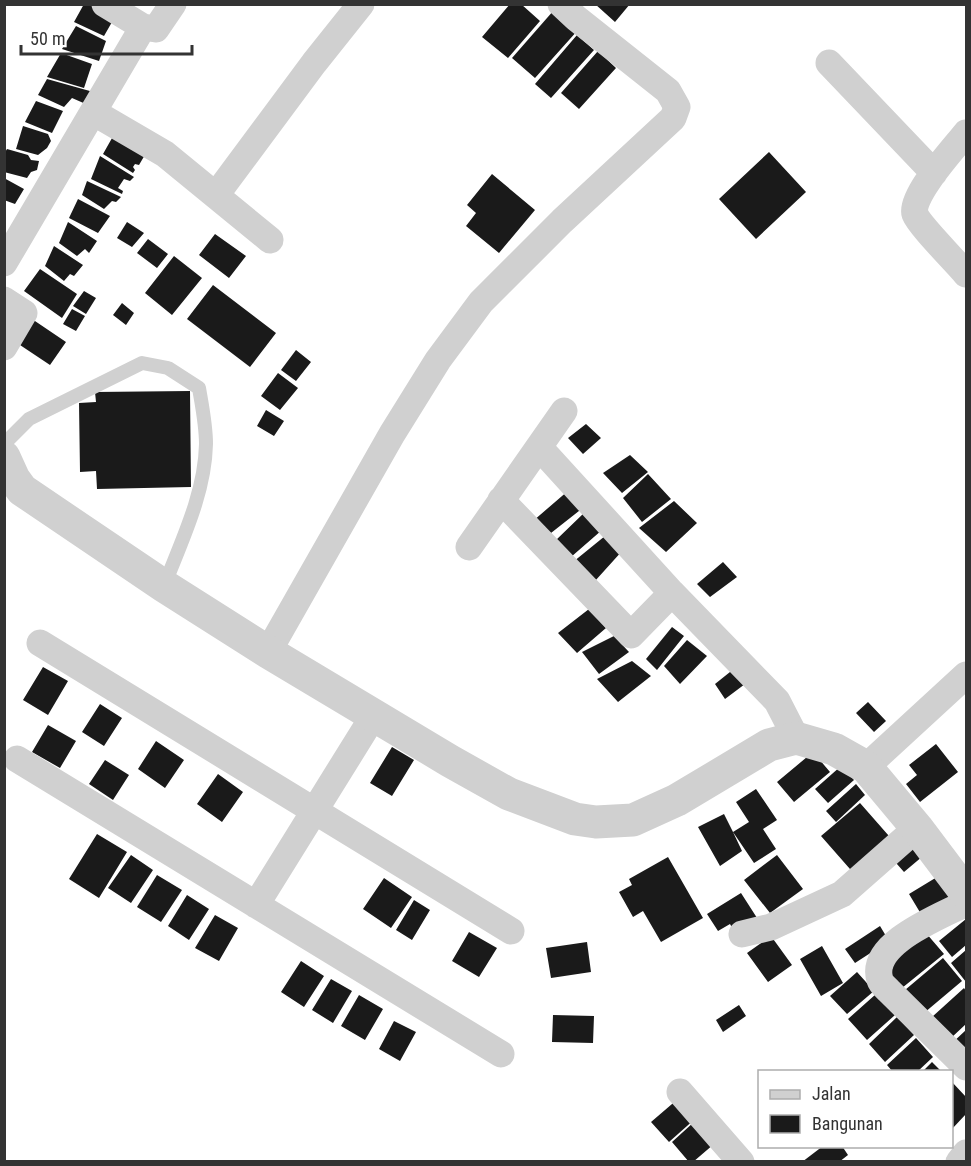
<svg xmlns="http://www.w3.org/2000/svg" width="971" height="1166" font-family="'Roboto Condensed',sans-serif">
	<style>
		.building { fill: #1a1a1a }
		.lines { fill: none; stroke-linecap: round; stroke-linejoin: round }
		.service { stroke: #d0d0d0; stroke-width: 14 }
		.minor { stroke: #d0d0d0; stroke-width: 27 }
		.tertiary { stroke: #d0d0d0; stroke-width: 33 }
	</style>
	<rect width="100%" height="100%" fill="#fff"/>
	<!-- building -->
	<path class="building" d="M84,4H99L116,15L104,36L74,22Z
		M510,4H521L540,21L508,58L482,37Z
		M595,4H630L615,22Z
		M554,10L578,30L535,78L512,58Z
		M76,26L106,41L99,61L62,49Z
		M577,35L594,50L551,98L535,84Z
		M598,51L616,68L579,109L561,93Z
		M61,53L92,64L84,88L47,77Z
		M47,79L97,93L88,105L72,98L64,107L38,95Z
		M36,101L63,111L52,133L25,122Z
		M23,126L48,134L51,141L47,148L38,155L16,149Z
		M116,131L149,148L139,165L135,164L133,167L135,170L133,173L103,154Z
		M7,149L28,155L31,160L39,161L37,170L31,172L27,178L4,172V154Z
		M769,152L806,192L756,239L719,199Z
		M100,156L134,177L130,181L124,179L118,188L123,191L122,194L91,179Z
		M492,174L535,210L499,253L466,226L476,213L467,205Z
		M4,178L24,189L15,204L4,200Z
		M87,181L121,197L116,202L112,201L104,209L82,195Z
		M78,199L110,216L98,233L69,218Z
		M68,222L97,241L89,253L85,249L77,256L59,243Z
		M127,222L144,233L132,247L117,238Z
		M215,234L246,256L229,278L199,255Z
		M148,239L168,254L157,268L137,253Z
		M54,246L83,265L74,276L70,274L64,281L45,266Z
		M174,256L202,278L172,315L145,293Z
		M40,269L77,294L62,318L24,291Z
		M213,285L276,333L250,367L187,319Z
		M84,291L96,298L86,314L73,306Z
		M122,303L134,313L126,325L113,315Z
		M72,309L85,316L76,331L63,324Z
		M32,319L66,342L50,365L17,343Z
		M296,350L311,362L296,381L281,370Z
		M278,373L298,388L280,410L261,396Z
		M190,391L191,487L97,489L96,471L80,472L79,403L96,402L95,392Z
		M266,410L284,421L274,436L257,426Z
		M586,424L601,438L583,454L568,438Z
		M630,455L648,472L622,493L603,473Z
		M648,474L671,499L642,522L623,498Z
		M569,490L584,507L551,533L533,521Z
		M674,501L697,523L666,552L639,528Z
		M585,512L602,530L571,557L555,541Z
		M605,536L623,550L595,581L573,562Z
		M723,562L737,577L710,597L697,584Z
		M589,609L606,628L577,653L558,633Z
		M672,627L684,636L657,670L646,659Z
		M614,636L629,652L599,674L582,652Z
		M687,640L707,656L680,684L664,666Z
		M632,661L651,676L618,702L597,679Z
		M43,667L68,681L48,715L23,700Z
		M735,668L745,684L725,699L715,684Z
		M868,702L886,721L874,732L856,713Z
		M100,704L122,718L104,746L82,732Z
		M48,725L76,741L60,768L32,752Z
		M156,741L184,760L165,788L138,769Z
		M936,744L958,772L920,802L906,784L917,775L909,765Z
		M392,747L414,760L392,796L370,783Z
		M813,752L830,772L794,802L777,782Z
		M105,760L129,775L113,800L89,784Z
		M841,766L854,780L828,803L815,789Z
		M218,774L243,792L222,822L197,804Z
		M856,784L865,795L836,822L826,811Z
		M756,789L777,820L763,829L776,849L754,863L733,832L742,851L720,866L698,827L724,814L733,832L749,822L736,802Z
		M860,803L896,844L857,877L821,836Z
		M97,834L127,852L99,898L69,879Z
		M909,838L923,856L904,872L889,855Z
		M131,855L153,870L131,903L108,888Z
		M777,855L803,889L770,913L744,880Z
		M668,857L703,918L661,942L643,911L633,917L619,892L632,885L629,879Z
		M157,875L182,890L161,922L137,907Z
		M937,877L949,897L921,914L909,894Z
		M384,878L412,897L391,928L363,909Z
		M741,893L759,921L736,935L730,924L718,931L707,914Z
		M187,895L209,909L189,940L168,926Z
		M414,900L430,910L412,940L396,930Z
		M215,915L238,928L219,961L195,948Z
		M966,919V945L952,957L939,941Z
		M880,926L889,941L855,963L845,949Z
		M469,932L497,948L479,977L452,961Z
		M926,933L944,954L902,988L885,967Z
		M771,936L792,965L768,982L747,953Z
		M587,942L591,972L551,978L546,948Z
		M822,946L843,983L821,996L800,959Z
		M966,950V982L951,963Z
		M943,958L962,981L924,1013L905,990Z
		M301,961L324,976L304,1007L281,992Z
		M857,972L874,991L847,1014L830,996Z
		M331,979L352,991L333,1023L312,1010Z
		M964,988L966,991V1024L951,1038L932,1017Z
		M876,994L895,1015L867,1040L848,1019Z
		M359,995L383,1009L365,1040L341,1026Z
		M739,1005L746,1016L723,1032L716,1020Z
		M553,1015L594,1016L593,1043L552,1042Z
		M897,1017L914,1035L885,1062L869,1044Z
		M394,1021L416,1032L400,1061L379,1049Z
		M966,1030V1060L951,1044Z
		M916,1038L933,1057L917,1072H893L887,1065Z
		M932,1062L942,1072H922Z
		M952,1082L966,1097V1114L952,1129Z
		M679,1098L696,1118L669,1142L651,1122Z
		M694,1122L714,1144L693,1162H689L672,1142Z
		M823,1146H842L848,1155L839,1162H802Z"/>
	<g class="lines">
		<!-- service -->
		<path class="service" d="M4,444L29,419L142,363L168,368L199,388C202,406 206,425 206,444C205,493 182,540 164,586"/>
		<!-- minor -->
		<path class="minor" d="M143,27L156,29L173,4
			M829,63L934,173
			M93,112L165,154L270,240
			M966,133C955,147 909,197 915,214C919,225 956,262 966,274
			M216,195L314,63L361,4
			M4,263L143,27L105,4
			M4,300L24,313L4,347
			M539,447L672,593L777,701L796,738
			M501,500L631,635L672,593
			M469,547L564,411
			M40,643L511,931
			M268,652L392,434L438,360L481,302L562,221L673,118L677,107L668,91L576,18L561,4
			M17,759L501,1054
			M866,767L966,675
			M966,903C942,916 868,943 880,980C881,984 886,988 889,991L966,1067
			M256,905L374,715
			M742,934L771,927L842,894L917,828
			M680,1092L741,1162
			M959,1162L966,1153"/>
		<!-- tertiary -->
		<path class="tertiary" d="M4,457L14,479L22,490L164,586L268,652L450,761L509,794L575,819L596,822L633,820L677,800L769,745L796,738L834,749L866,767L917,828L966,893"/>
	</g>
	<!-- border -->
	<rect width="971" height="1166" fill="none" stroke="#333333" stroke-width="12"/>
	<!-- legend -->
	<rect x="758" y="1070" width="195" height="78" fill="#ffffff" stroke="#adadad" stroke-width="1.5"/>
	<rect x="770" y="1090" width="30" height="9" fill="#d0d0d0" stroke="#adadad" stroke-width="1.5"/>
	<text x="812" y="1100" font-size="18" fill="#333333">Jalan</text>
	<rect x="770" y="1115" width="30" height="18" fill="#1a1a1a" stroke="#adadad" stroke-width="1.5"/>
	<text x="812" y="1130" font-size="18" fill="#333333">Bangunan</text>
	<!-- scale -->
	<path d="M21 45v9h171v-9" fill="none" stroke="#333333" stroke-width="3"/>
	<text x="30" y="45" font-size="18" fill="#333333" stroke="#ffffff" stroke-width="4.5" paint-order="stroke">50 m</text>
</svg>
